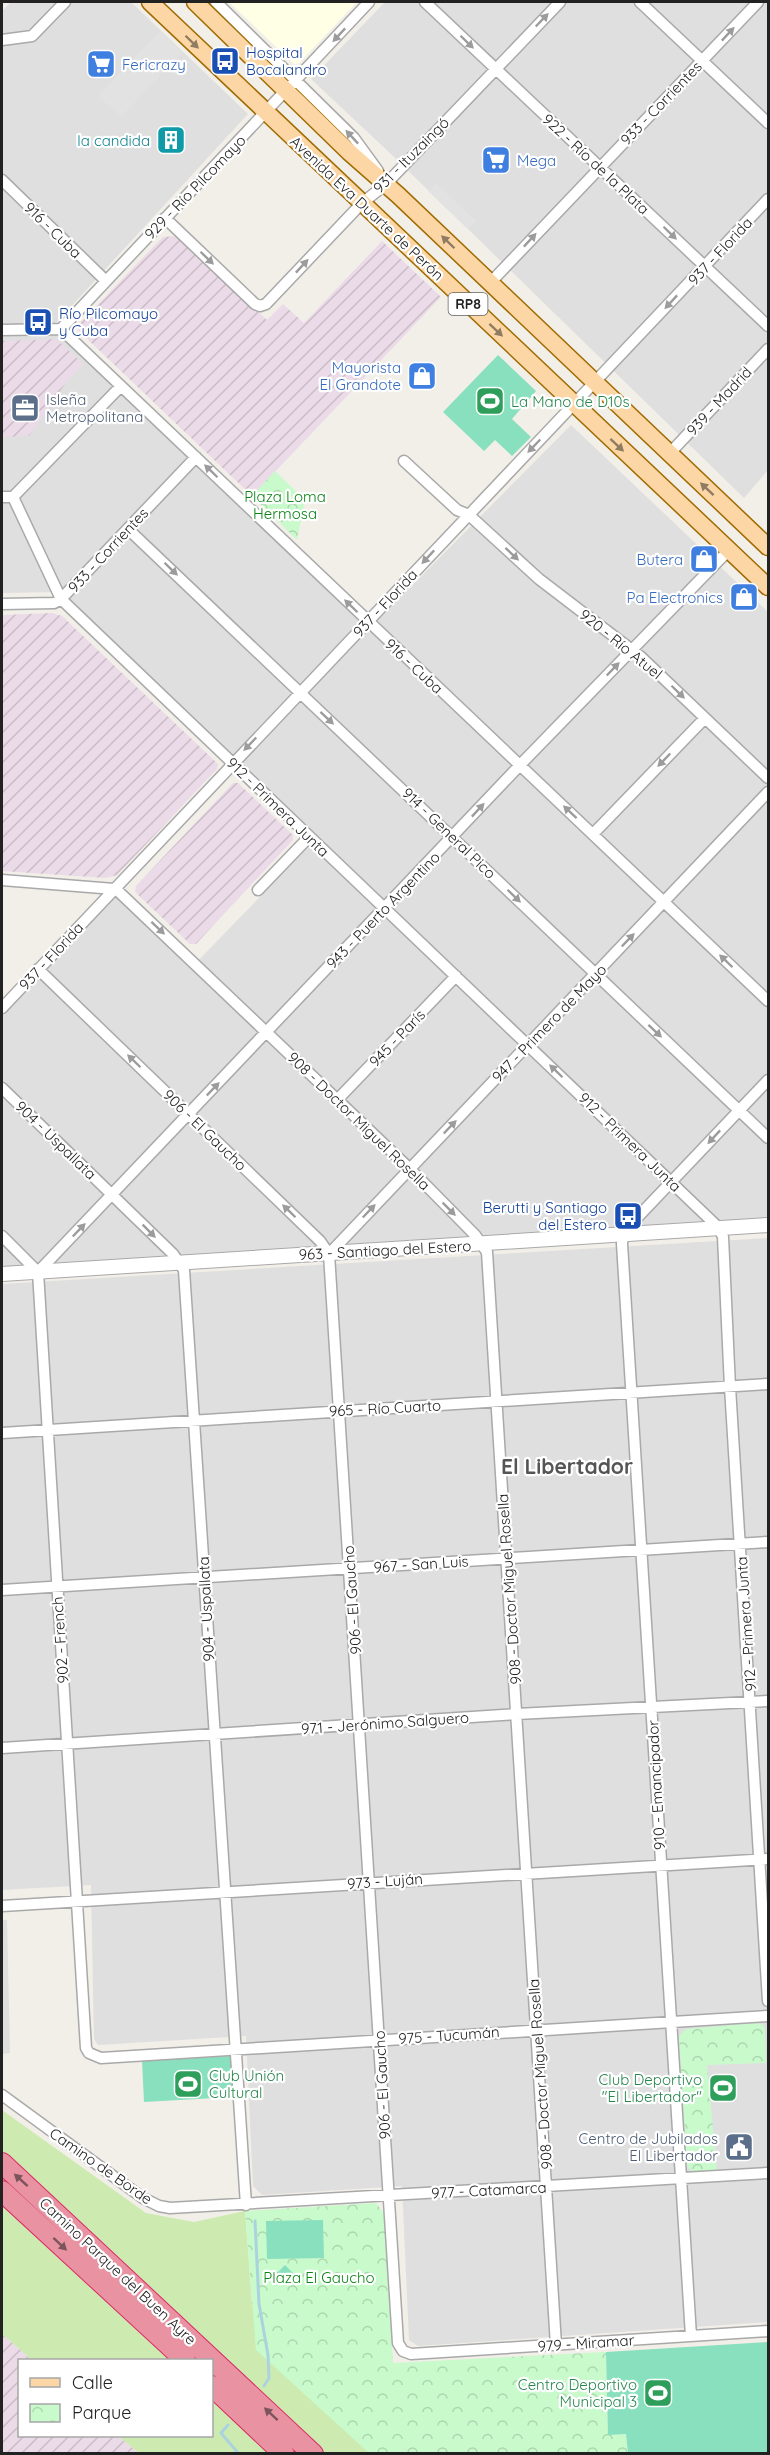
<svg xmlns="http://www.w3.org/2000/svg" width="770" height="2455" font-family="Quicksand,sans-serif">
	<style>
		.residential { fill: #e0dfdf }
		.industrial { fill: url(#industrial-furrows) }
		.education { fill: #ffffe5 }
		.grass { fill: #cdebb0 }
		.park { fill: url(#park-crowns) }
		.pitch { fill: #88e0be }
		.parking { fill: #e2e2e2 }
		.lines { fill: none; stroke-linecap: round; stroke-linejoin: round }
		.stream { stroke: #aad3df; stroke-width: 3 }
		.minor-casing { stroke: #a9a9a9; stroke-width: 13 }
		.tertiary-casing { stroke: #a9a9a9; stroke-width: 16 }
		.primary-casing { stroke: #a06b00; stroke-width: 19 }
		.motorway-casing { stroke: #dc2a67; stroke-width: 22 }
		.minor { stroke: #fff; stroke-width: 10 }
		.tertiary { stroke: #fff; stroke-width: 14 }
		.primary { stroke: #fcd6a4; stroke-width: 16 }
		.motorway { stroke: #e892a2; stroke-width: 20 }
		.oneway { fill: #9c9c9c }
		.oneway2 { fill: #8f7c63 }
		.oneway3 { fill: #7b545c }
		.labels { text-anchor: middle; dominant-baseline: central; stroke-width: 4.5; stroke-linejoin: round; paint-order: stroke }
		.shield { fill: #fff; stroke: #646464; stroke-width: 1.5 }
		.shield-label { font-size: 14px; font-weight: bold; fill: #222 }
		.transit-label { font-size: 15px; fill: #164399; stroke: #fff; text-anchor: start }
		.shop-label { font-size: 15px; fill: #366cbe; stroke: #fff; text-anchor: end }
		.street-label { font-size: 15px; fill: #222; stroke: #fff }
		.culture-label { font-size: 15px; fill: #0d838f; stroke: #fff; text-anchor: end }
		.service-label { font-size: 15px; fill: #4e5e75; stroke: #fff; text-anchor: start }
		.leisure-label { font-size: 15px; fill: #27864d; stroke: #fff; text-anchor: start }
		.park-label { font-size: 15px; fill: #0c8416; stroke: #fff }
		.district-label { font-size: 21px; font-weight: bold; fill: #555; stroke: #fff }
	</style>
	<defs>
		<pattern id="industrial-furrows" width="10" height="10" patternUnits="userSpaceOnUse" patternTransform="scale(1.5)"><rect width="10" height="10" fill="#ebdbe8"/><path d="M-1 1l2-2M0 10L10 0M9 11l2-2" fill="none" stroke="#c9bcc7"/></pattern>
		<pattern id="park-crowns" width="20" height="18" patternUnits="userSpaceOnUse" patternTransform="scale(1.5)"><rect width="20" height="18" fill="#c8facc"/><path d="M2 6a3 3 0 1 1 6 0M12 15a3 3 0 1 1 6 0" fill="none" stroke="#acd6af"/></pattern>
	</defs>
	<rect width="100%" height="100%" fill="#f2efe9"/>
	<!-- residential -->
	<path class="residential" d="M11,2H131L248,114L55,324L368,630L571,425L768,612V1222L635,1226L354,1248L2,1269V1015L116,897L191,968L318,837L62,592L2,593V11Z
		M385,2H768V470L744,498L392,155L311,79Z
		M768,1238V2322L418,2346L409,2340L402,2186L262,2195L253,2186L246,2036L98,2045L94,2039L91,1885L2,1890V1284Z
		M2,1920H7L10,2053L2,2054Z"/>
	<!-- industrial -->
	<path class="industrial" d="M178,236L267,320L283,304L304,323L382,241L441,297L252,496L79,331L78,325L163,237Z
		M56,339L83,364L67,381L29,436L2,437V341Z
		M52,613L62,616L218,764L217,769L117,875L106,878L2,871V615Z
		M233,783H238L293,835V840L196,944H190L135,892L136,886Z
		M2,2334L32,2360H20V2436H118L139,2453H2Z"/>
	<!-- education -->
	<path class="education" d="M229,2H357L299,63L294,64Z"/>
	<!-- grass -->
	<path class="grass" d="M2,2110L146,2213L194,2222L245,2211L252,2304L569,2453H139L118,2436H212V2360H32L2,2334Z"/>
	<!-- park -->
	<path class="park" d="M275,471L305,500L297,540L252,496Z
		M756,2023L763,2025L765,2029L766,2063L707,2065L717,2171H692L687,2166L679,2036L686,2029Z
		M376,2203L385,2215L393,2363L606,2352L608,2435L626,2434L628,2453H369L256,2350L245,2211Z"/>
	<!-- pitch -->
	<path class="pitch" d="M498,355L536,391L512,419L531,437L512,456L495,440L484,451L443,412Z
		M231,2056L233,2097L144,2102L142,2061Z
		M323,2220L324,2258L267,2259L266,2221Z
		M285,2265L295,2275L287,2283L277,2273Z
		M768,2342V2453H628L626,2434L608,2435L606,2352Z"/>
	<!-- parking -->
	<path class="parking" d="M160,31L182,52L121,117L98,96Z
		M436,183L476,221L468,229L428,191Z"/>
	<g class="lines">
		<!-- stream -->
		<path class="stream" d="M255,2221L259,2304L268,2355L269,2378L264,2386
			M228,2425L221,2433L239,2454"/>
		<!-- minor casing -->
		<g class="minor-casing">
			<path id="minor" d="M216,2L354,138L378,171
				M425,2L768,326
				M640,2L768,123
				M2,40L32,36L65,2
				M2,180L105,280
				M165,218L255,304L260,306L266,304L361,204L386,184L560,2
				M490,283L758,2
				M61,329L768,1001
				M2,330L61,329L369,2
				M669,454L768,349
				M404,461L457,510L469,515L539,579L641,657L768,778
				M2,497H13L121,386
				M13,497L61,599L719,1228L723,1237L730,1387L768,2001
				M128,529L768,1138
				M2,604L54,603L61,599L196,457
				M593,834L705,718
				M2,880L114,889L119,892L410,1169L475,1235L487,1252L556,2345
				M258,890L309,837
				M38,969L320,1241L329,1254L398,2343L403,2351L411,2354L768,2331
				M2,1008L768,199
				M2,1088L173,1254L184,1270L246,2205
				M338,1099L456,976
				M2,1236L38,1272L86,2048L89,2053L101,2058L768,2016
				M329,1254L768,792
				M38,1272L520,765L729,550
				M2,1433L768,1384
				M2,1590L768,1542
				M2,1748L517,1714L768,1701
				M2,1906L768,1859
				M2,2095L143,2198L159,2206L170,2208L768,2173
				M691,2336L622,1244L623,1234L634,1221L768,1080"/>
		</g>
		<!-- tertiary casing -->
		<g class="tertiary-casing">
			<path id="tertiary" d="M2,1274L768,1225"/>
		</g>
		<!-- primary casing -->
		<g class="primary-casing">
			<path id="primary" d="M150,2L768,587
				M195,2L349,152L398,195L768,547"/>
		</g>
		<!-- motorway casing -->
		<g class="motorway-casing">
			<path id="motorway" d="M2,2163L313,2454
				M2,2191L185,2360
				M212,2386L284,2454"/>
		</g>
		<!-- minor -->
		<use href="#minor" class="minor"/>
		<!-- tertiary -->
		<use href="#tertiary" class="tertiary"/>
		<!-- primary -->
		<use href="#primary" class="primary"/>
		<!-- motorway -->
		<use href="#motorway" class="motorway"/>
	</g>
	<!-- one-way arrows -->
	<defs><path id="oneway-solid" d="M-6-.8H1V-3.2L6.5 0L1 3.2V.8H-6Z" transform="scale(1.5)"/></defs>
	<g class="oneway">
		<use href="#oneway-solid" transform="translate(542 20) rotate(-46)"/>
		<use href="#oneway-solid" transform="translate(728 34) rotate(-47)"/>
		<use href="#oneway-solid" transform="translate(339 35) rotate(133)"/>
		<use href="#oneway-solid" transform="translate(467 42) rotate(44)"/>
		<use href="#oneway-solid" transform="translate(352 137) rotate(-133)"/>
		<use href="#oneway-solid" transform="translate(670 233) rotate(44)"/>
		<use href="#oneway-solid" transform="translate(530 240) rotate(-47)"/>
		<use href="#oneway-solid" transform="translate(207 258) rotate(44)"/>
		<use href="#oneway-solid" transform="translate(302 266) rotate(-47)"/>
		<use href="#oneway-solid" transform="translate(671 302) rotate(133)"/>
		<use href="#oneway-solid" transform="translate(534 446) rotate(134)"/>
		<use href="#oneway-solid" transform="translate(211 471) rotate(-136)"/>
		<use href="#oneway-solid" transform="translate(512 554) rotate(43)"/>
		<use href="#oneway-solid" transform="translate(428 557) rotate(133)"/>
		<use href="#oneway-solid" transform="translate(171 569) rotate(44)"/>
		<use href="#oneway-solid" transform="translate(351 606) rotate(-136)"/>
		<use href="#oneway-solid" transform="translate(613 669) rotate(-46)"/>
		<use href="#oneway-solid" transform="translate(678 692) rotate(44)"/>
		<use href="#oneway-solid" transform="translate(327 718) rotate(43)"/>
		<use href="#oneway-solid" transform="translate(250 744) rotate(134)"/>
		<use href="#oneway-solid" transform="translate(664 760) rotate(134)"/>
		<use href="#oneway-solid" transform="translate(478 810) rotate(-47)"/>
		<use href="#oneway-solid" transform="translate(570 812) rotate(-137)"/>
		<use href="#oneway-solid" transform="translate(514 896) rotate(44)"/>
		<use href="#oneway-solid" transform="translate(158 928) rotate(43)"/>
		<use href="#oneway-solid" transform="translate(628 940) rotate(-46)"/>
		<use href="#oneway-solid" transform="translate(726 961) rotate(-136)"/>
		<use href="#oneway-solid" transform="translate(655 1031) rotate(43)"/>
		<use href="#oneway-solid" transform="translate(134 1061) rotate(-136)"/>
		<use href="#oneway-solid" transform="translate(556 1071) rotate(-136)"/>
		<use href="#oneway-solid" transform="translate(213 1089) rotate(-46)"/>
		<use href="#oneway-solid" transform="translate(450 1127) rotate(-46)"/>
		<use href="#oneway-solid" transform="translate(714 1137) rotate(133)"/>
		<use href="#oneway-solid" transform="translate(449 1209) rotate(45)"/>
		<use href="#oneway-solid" transform="translate(289 1211) rotate(-136)"/>
		<use href="#oneway-solid" transform="translate(369 1211) rotate(-46)"/>
		<use href="#oneway-solid" transform="translate(79 1230) rotate(-46)"/>
		<use href="#oneway-solid" transform="translate(149 1231) rotate(45)"/>
	</g>
	<g class="oneway2">
		<use href="#oneway-solid" transform="translate(192 42) rotate(44)"/>
		<use href="#oneway-solid" transform="translate(448 242) rotate(-136)"/>
		<use href="#oneway-solid" transform="translate(496 330) rotate(43)"/>
		<use href="#oneway-solid" transform="translate(617 445) rotate(43)"/>
		<use href="#oneway-solid" transform="translate(707 489) rotate(-137)"/>
	</g>
	<g class="oneway3">
		<use href="#oneway-solid" transform="translate(21 2180) rotate(-138)"/>
		<use href="#oneway-solid" transform="translate(60 2244) rotate(43)"/>
		<use href="#oneway-solid" transform="translate(271 2414) rotate(-137)"/>
	</g>
	<!-- icons -->
	<defs>
		<g id="bus-square" transform="scale(1.5)"><rect x="-9" y="-9" width="18" height="18" rx="4" fill="#1a4fb4" stroke="#fff"/><path d="M-5-6H5V4H4V6H2V4H-2V6H-4V4H-5ZM-3.5-4V0h7V-4ZM-3.5 1.2v1.5H-2V1.2ZM2 1.2v1.5H3.5V1.2Z" fill="#fff"/></g>
		<g id="supermarket-square" transform="scale(1.5)"><rect x="-9" y="-9" width="18" height="18" rx="4" fill="#3f7fe0" stroke="#fff"/><path d="M-6-5.5h2.5l.6 2H6L4.5 2H-2.5L-4.4-4H-6ZM-1.5 3.2a1.3 1.3 0 1 0 .1 0ZM3 3.2a1.3 1.3 0 1 0 .1 0Z" fill="#fff"/></g>
		<g id="building-square" transform="scale(1.5)"><rect x="-9" y="-9" width="18" height="18" rx="4" fill="#0f9aa8" stroke="#fff"/><path d="M-4-6H4V6H1V3H-1V6H-4ZM-2.5-4.3h1.7v1.8h-1.7ZM.8-4.3h1.7v1.8H.8ZM-2.5-1h1.7V.8h-1.7ZM.8-1h1.7V.8H.8Z" fill="#fff"/></g>
		<g id="shop-square" transform="scale(1.5)"><rect x="-9" y="-9" width="18" height="18" rx="4" fill="#3f7fe0" stroke="#fff"/><path d="M-5-2.5h2.3a2.7 3.5 0 0 1 5.4 0H5L5.5 6h-11ZM-1.5-2.5h3a1.5 2.3 0 0 0-3 0Z" fill="#fff"/></g>
		<g id="stadium-square" transform="scale(1.5)"><rect x="-9" y="-9" width="18" height="18" rx="4" fill="#2e9e5b" stroke="#fff"/><path d="M0-5a6.5 5 0 1 0 0 10a6.5 5 0 1 0 0-10ZM-3.5-1.8h7v3.6h-7Z" fill="#fff"/></g>
		<g id="office-square" transform="scale(1.5)"><rect x="-9" y="-9" width="18" height="18" rx="4" fill="#5c6f8a" stroke="#fff"/><path d="M-6-3h4V-5.5h4V-3h4V5H-6ZM-1-4.5V-3h2v-1.5ZM-6 0V1H6V0Z" fill="#fff"/></g>
		<g id="civic-square" transform="scale(1.5)"><rect x="-9" y="-9" width="18" height="18" rx="4" fill="#5c6f8a" stroke="#fff"/><path d="M-.6-6.5H3V-4.5H.6V-3L4-1V1h2V6H-6V1h2V-1L-.6-3ZM-1.2 2.5V6h2.4V2.5Z" fill="#fff"/></g>
	</defs>
	<g fill-rule="evenodd">
		<use href="#bus-square" x="225" y="61"/>
		<use href="#supermarket-square" x="101" y="64"/>
		<use href="#building-square" x="171" y="140"/>
		<use href="#supermarket-square" x="496" y="160"/>
		<use href="#bus-square" x="38" y="322"/>
		<use href="#shop-square" x="422" y="376"/>
		<use href="#stadium-square" x="490" y="401"/>
		<use href="#office-square" x="25" y="408"/>
		<use href="#shop-square" x="704" y="559"/>
		<use href="#shop-square" x="744" y="597"/>
		<use href="#bus-square" x="628" y="1216"/>
		<use href="#stadium-square" x="188" y="2084"/>
		<use href="#stadium-square" x="723" y="2088"/>
		<use href="#civic-square" x="739" y="2147"/>
		<use href="#stadium-square" x="658" y="2393"/>
	</g>
	<g class="labels">
		<!-- shield labels -->
		<rect class="shield" x="448.5" y="293" width="39" height="22" rx="4.5"/>
		<g class="shield-label">
			<text x="468" y="304">RP8</text>
		</g>
		<!-- transit labels -->
		<g class="transit-label">
			<text x="246" y="52">Hospital<tspan x="246" dy="17">Bocalandro</tspan></text>
			<text x="59" y="313">Río Pilcomayo<tspan x="59" dy="17">y Cuba</tspan></text>
			<text x="607" y="1207" text-anchor="end">Berutti y Santiago<tspan x="607" dy="17">del Estero</tspan></text>
		</g>
		<!-- shop labels -->
		<g class="shop-label">
			<text x="122" y="64" text-anchor="start">Fericrazy</text>
			<text x="517" y="160" text-anchor="start">Mega</text>
			<text x="401" y="367">Mayorista<tspan x="401" dy="17">El Grandote</tspan></text>
			<text x="683" y="559">Butera</text>
			<text x="723" y="597">Pa Electronics</text>
		</g>
		<!-- street labels -->
		<g class="street-label">
			<text transform="translate(661 103) rotate(-46)">933 - Corrientes</text>
			<text transform="translate(411 155) rotate(-45)">931 - Ituzaingó</text>
			<text transform="translate(596 164) rotate(43)">922 - Río de la Plata</text>
			<text transform="translate(195 187) rotate(-46)">929 - Río Pilcomayo</text>
			<text transform="translate(367 208) rotate(43)">Avenida Eva Duarte de Perón</text>
			<text transform="translate(53 230) rotate(44)">916 - Cuba</text>
			<text transform="translate(720 251) rotate(-47)">937 - Florida</text>
			<text transform="translate(719 401) rotate(-47)">939 - Madrid</text>
			<text transform="translate(108 550) rotate(-47)">933 - Corrientes</text>
			<text transform="translate(385 603) rotate(-47)">937 - Florida</text>
			<text transform="translate(621 644) rotate(39)">920 - Río Atuel</text>
			<text transform="translate(414 666) rotate(43)">916 - Cuba</text>
			<text transform="translate(278 807) rotate(44)">912 - Primera Junta</text>
			<text transform="translate(449 833) rotate(44)">914 - General Pico</text>
			<text transform="translate(383 910) rotate(-46)">943 - Puerto Argentino</text>
			<text transform="translate(51 956) rotate(-47)">937 - Florida</text>
			<text transform="translate(549 1023) rotate(-46)">947 - Primero de Mayo</text>
			<text transform="translate(397 1038) rotate(-46)">945 - París</text>
			<text transform="translate(359 1121) rotate(44)">908 - Doctor Miguel Rosella</text>
			<text transform="translate(205 1130) rotate(44)">906 - El Gaucho</text>
			<text transform="translate(56 1140) rotate(44)">904 - Uspallata</text>
			<text transform="translate(630 1142) rotate(44)">912 - Primera Junta</text>
			<text transform="translate(385 1250) rotate(-3)">963 - Santiago del Estero</text>
			<text transform="translate(385 1408) rotate(-3)">965 - Río Cuarto</text>
			<text transform="translate(421 1564) rotate(-4)">967 - San Luis</text>
			<text transform="translate(509 1589) rotate(-94)">908 - Doctor Miguel Rosella</text>
			<text transform="translate(352 1600) rotate(-94)">906 - El Gaucho</text>
			<text transform="translate(206 1609) rotate(-93)">904 - Uspallata</text>
			<text transform="translate(746 1624) rotate(-94)">912 - Primera Junta</text>
			<text transform="translate(60 1640) rotate(-94)">902 - French</text>
			<text transform="translate(385 1723) rotate(-4)">971 - Jerónimo Salguero</text>
			<text transform="translate(656 1785) rotate(-93)">910 - Emancipador</text>
			<text transform="translate(385 1881) rotate(-4)">973 - Luján</text>
			<text transform="translate(449 2035) rotate(-4)">975 - Tucumán</text>
			<text transform="translate(540 2074) rotate(-94)">908 - Doctor Miguel Rosella</text>
			<text transform="translate(382 2085) rotate(-93)">906 - El Gaucho</text>
			<text transform="translate(101 2166) rotate(35)">Camino de Borde</text>
			<text transform="translate(489 2190) rotate(-3)">977 - Catamarca</text>
			<text transform="translate(118 2271) rotate(43)">Camino Parque del Buen Ayre</text>
			<text transform="translate(586 2343) rotate(-4)">979 - Miramar</text>
		</g>
		<!-- culture labels -->
		<g class="culture-label">
			<text x="150" y="140">la candida</text>
		</g>
		<!-- service labels -->
		<g class="service-label">
			<text x="46" y="399">Isleña<tspan x="46" dy="17">Metropolitana</tspan></text>
			<text x="718" y="2138" text-anchor="end">Centro de Jubilados<tspan x="718" dy="17">El Libertador</tspan></text>
		</g>
		<!-- leisure labels -->
		<g class="leisure-label">
			<text x="511" y="401">La Mano de D10s</text>
			<text x="209" y="2075">Club Unión<tspan x="209" dy="17">Cultural</tspan></text>
			<text x="702" y="2079" text-anchor="end">Club Deportivo<tspan x="702" dy="17">"El Libertador"</tspan></text>
			<text x="637" y="2384" text-anchor="end">Centro Deportivo<tspan x="637" dy="17">Municipal 3</tspan></text>
		</g>
		<!-- park labels -->
		<g class="park-label">
			<text x="285" y="496">Plaza Loma<tspan x="285" dy="17">Hermosa</tspan></text>
			<text x="319" y="2277">Plaza El Gaucho</text>
		</g>
		<!-- district labels -->
		<g class="district-label">
			<text x="567" y="1466">El Libertador</text>
		</g>
	</g>
	<!-- border -->
	<rect width="770" height="2455" fill="none" stroke="#222222" stroke-width="6"/>
	<!-- legend -->
	<rect x="18" y="2359" width="195" height="78" fill="#ffffff" stroke="#a7a7a7" stroke-width="1.5"/>
	<rect x="30" y="2378" width="30" height="9" fill="#fcd6a4" stroke="#a7a7a7" stroke-width="1.5"/>
	<text x="72" y="2389" font-size="18" fill="#222222">Calle</text>
	<rect x="30" y="2404" width="30" height="18" fill="url(#park-crowns)" stroke="#a7a7a7" stroke-width="1.5"/>
	<text x="72" y="2419" font-size="18" fill="#222222">Parque</text>
</svg>
